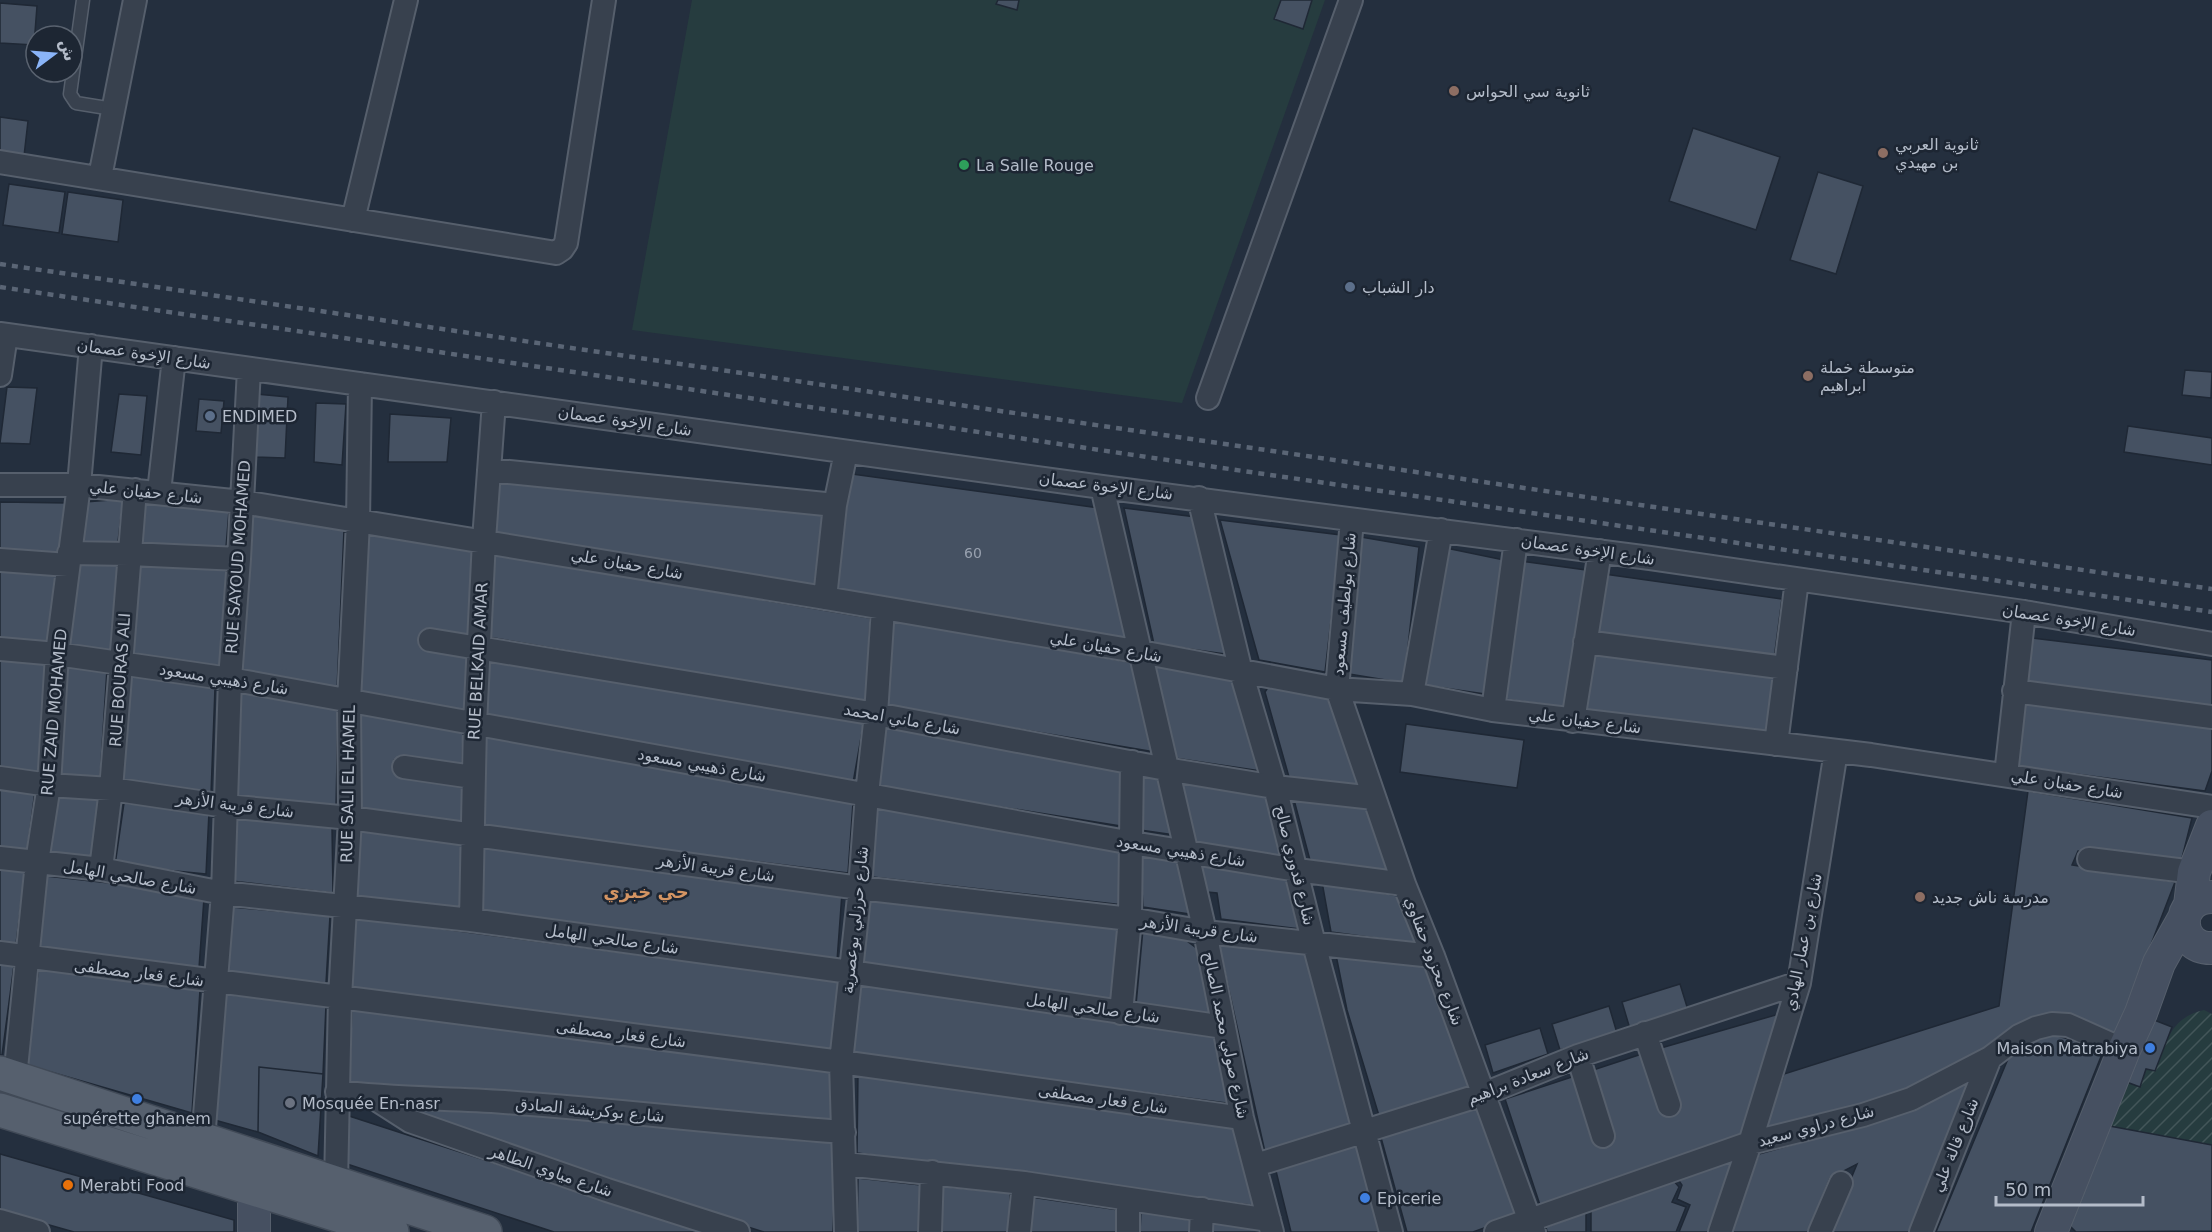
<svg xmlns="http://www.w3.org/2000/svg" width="2212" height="1232" font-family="'DejaVu Sans','Noto Naskh Arabic',sans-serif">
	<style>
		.park { fill: #263c3f }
		.garden { fill: url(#garden-furrows) }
		.building { fill: #455162; stroke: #1f2835; stroke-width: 1.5 }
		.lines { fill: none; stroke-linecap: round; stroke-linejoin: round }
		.lane-casing { stroke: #565f6c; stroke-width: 15 }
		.street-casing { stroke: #565f6c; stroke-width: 26 }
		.secondary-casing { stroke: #565f6c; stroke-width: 34 }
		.primary-casing { stroke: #414a57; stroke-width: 36 }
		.lane { stroke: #38414e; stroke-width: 12 }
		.street { stroke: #38414e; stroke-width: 22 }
		.secondary { stroke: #465061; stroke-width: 32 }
		.primary { stroke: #56606e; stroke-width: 33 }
		.rail { stroke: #5a6575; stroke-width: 4.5; stroke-dasharray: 6 6; stroke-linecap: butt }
		.education-dot { fill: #8d6e63; stroke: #1d2633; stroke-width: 2 }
		.leisure-dot { fill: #2e9e5b; stroke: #1d2633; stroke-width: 2 }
		.service-dot { fill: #5c6f8a; stroke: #1d2633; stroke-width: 2 }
		.shop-dot { fill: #3f7fe0; stroke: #1d2633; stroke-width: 2 }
		.worship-dot { fill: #6b7280; stroke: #1d2633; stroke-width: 2 }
		.food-dot { fill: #e8710a; stroke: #1d2633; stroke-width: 2 }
		.labels { text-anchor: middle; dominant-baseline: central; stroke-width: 5; stroke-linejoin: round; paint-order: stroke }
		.number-label { font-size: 14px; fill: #98a1af }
		.poi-label { font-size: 16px; fill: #b4bcc9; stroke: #1d2633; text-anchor: start }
		.street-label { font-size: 16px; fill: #b4bcc9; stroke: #1d2633 }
		.neighbourhood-label { font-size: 18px; font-weight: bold; fill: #d59563; stroke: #1d2633 }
	</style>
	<defs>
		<pattern id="garden-furrows" width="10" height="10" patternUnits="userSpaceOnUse" patternTransform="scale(1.5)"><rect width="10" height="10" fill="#263c3f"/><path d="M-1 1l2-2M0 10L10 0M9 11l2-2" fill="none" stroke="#435659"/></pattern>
	</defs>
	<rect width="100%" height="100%" fill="#242f3e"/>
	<!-- park -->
	<path class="park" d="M692,0H1325L1182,403L632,330Z"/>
	<!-- garden -->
	<path class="garden" d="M2204,1010L2212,1014V1145L2104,1125L2121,1080L2140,1087L2146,1069L2155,1071C2166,1042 2171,1017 2204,1010Z"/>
	<!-- building -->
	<path class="building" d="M998,0H1019L1017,10L996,4Z
		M1281,0H1312L1303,29L1274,19Z
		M0,3L37,6L34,45L0,43Z
		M0,117L28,121L24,156L0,153Z
		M1693,128L1780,157L1756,230L1669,201Z
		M1818,172L1863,186L1836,274L1790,260Z
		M9,184L65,192L59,233L3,225Z
		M68,192L123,200L118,242L62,234Z
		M2185,370L2212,372L2211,398L2182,395Z
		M7,387L37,388L30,444L0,443Z
		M119,394L147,396L141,455L111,452Z
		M256,394L288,397L285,458L255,457Z
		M199,399L224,401L221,433L196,431Z
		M316,403L346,404L342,465L314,462Z
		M390,414L451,418L447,462H388Z
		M2128,426L2212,438V465L2124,452Z
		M852,474L1099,508L1131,639L832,588Z
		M496,481L831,513L823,588L493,533Z
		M123,499L118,542L80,544L85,502Z
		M0,502L68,503L62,555L0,552Z
		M167,502L229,511L226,547L136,545L140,503Z
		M1124,508L1196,517L1225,654L1154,644Z
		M252,512L344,530L337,690L240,673Z
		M1220,520L1341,535L1325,672L1259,660Z
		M367,532L474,552L472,640L468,714L360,695Z
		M1361,537L1419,547L1404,683L1343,673Z
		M1446,548L1504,560L1485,694L1423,685Z
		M493,554L870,618L867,702L488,637Z
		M118,559L112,653L68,648L79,560Z
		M137,560L227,565L221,666L133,655Z
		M1521,561L1586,570L1564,707L1503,699Z
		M0,569L59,573L52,646L0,643Z
		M1604,574L1782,599L1774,659L1594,635Z
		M891,619L1134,663L1155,752L882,706Z
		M2032,638L2212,660V710L2024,686Z
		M1590,650L1776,676L1768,732L1582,710Z
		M491,656L864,721L853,783L481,719Z
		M0,658L50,662L38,773L0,769Z
		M64,665L107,669L100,779L55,775Z
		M1154,665L1236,678L1261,771L1174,758Z
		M131,674L215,688L211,794L122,783Z
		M1271,683L1333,694L1363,788L1289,777L1265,692Z
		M239,691L338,708L336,809L233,800Z
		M2023,697L2212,723V771L2205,791L2015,766Z
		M360,713L463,732L462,770L394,760L395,772L466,782L465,824L356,809Z
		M1406,724L1524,740L1517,788L1400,772Z
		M882,725L1127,770V827L875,787Z
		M486,732L853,803L848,873L478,827Z
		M1137,770L1158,773L1175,835L1140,830Z
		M1176,776L1269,791L1284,857L1195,843Z
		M0,787L35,791L27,852L0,848Z
		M2028,791L2192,818L2181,862L2078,851L2072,865L2175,882L2115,1038L2034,1021L1902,1100L1762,1136L1784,1074L1999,1006Z
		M54,795L99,798L91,859L46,855Z
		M1293,796L1372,807L1396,874L1311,864Z
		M124,803L209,812L206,874L115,865Z
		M878,805L1127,848L1124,905L872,877Z
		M234,813L332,827L333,893L232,881Z
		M358,829L463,841V912L352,895Z
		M484,845L842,893L837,961L478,911Z
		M1140,854L1177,859L1196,915L1143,907Z
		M1200,861L1288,872L1300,929L1221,919L1217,893L1207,892Z
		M0,869L25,872L16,944L0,941Z
		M46,876L155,888L204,898L199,968L36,950Z
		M1322,882L1404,897L1420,944L1331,932Z
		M868,897L1123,925L1116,1000L859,967Z
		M232,907L330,916L326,983L226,974Z
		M351,917L839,981L833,1051L349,987Z
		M1143,929L1176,933L1199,950L1213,1015L1136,1005Z
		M1218,941L1305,950L1352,1124L1265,1152Z
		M1336,955L1432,965L1475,1085L1380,1119L1347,1010Z
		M0,963L14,965L2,1055H0Z
		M39,968L200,990L192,1113L23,1064Z
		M855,983L1220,1031L1234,1104L847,1054Z
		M1680,984L1688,1010L1630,1029L1622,1002Z
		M222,994L326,1005L323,1074L259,1067L258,1132L211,1119Z
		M1609,1006L1617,1033L1560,1050L1552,1024Z
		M352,1009L833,1069L831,1121L349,1087Z
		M1786,1012L1744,1136L1540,1205L1505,1099L1654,1050Z
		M2149,1018L2172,1027L2155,1071L2146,1069L2140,1087L2121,1080Z
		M1540,1028L1548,1054L1493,1073L1485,1045Z
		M2047,1033L2104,1049L2031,1232H1936L2010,1054Z
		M259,1067L323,1074L318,1156L258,1132Z
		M858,1073L1241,1127L1258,1206L857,1153Z
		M1976,1078L1912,1232H1829L1857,1164L1830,1178L1808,1232H1730L1759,1154L1888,1118Z
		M411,1101L836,1141L833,1232H764L647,1195L410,1112Z
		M1481,1105L1523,1214L1473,1232H1407L1380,1134Z
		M346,1115L706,1232H554L344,1163Z
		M2104,1125L2212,1145V1231L2076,1232L2066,1222Z
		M1356,1143L1379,1232H1291L1275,1167Z
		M0,1154L234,1220V1232H74L0,1211Z
		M1742,1155L1713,1232H1679L1690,1205L1677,1199L1682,1185L1677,1178Z
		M858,1178L921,1185V1232H857Z
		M1673,1180L1679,1187L1672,1202L1686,1207L1676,1232H1591V1211Z
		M938,1186L1010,1193V1232H938Z
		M1031,1197L1119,1210V1232H1030Z
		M1141,1210L1194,1221V1232H1140Z
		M1586,1212V1232H1547L1546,1227Z
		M1206,1220L1265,1228L1266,1232H1206Z"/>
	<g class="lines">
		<!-- lane casing -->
		<g class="lane-casing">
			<path id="lane" d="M83,0L70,94L76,103L113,109"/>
		</g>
		<!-- street casing -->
		<g class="street-casing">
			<path id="street" d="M0,162L556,253L562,249L566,243L604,0
				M100,177L135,0
				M353,220L406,0
				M0,334L1102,487L1650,558L2024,612L2212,644
				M0,375L6,335
				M1208,398L1351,0
				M489,470L835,505
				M0,485H79L242,502L825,598L1141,652L1337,689L1412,694L1493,710L1871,755L2212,807
				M1102,487L1205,932L1242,1118L1272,1232
				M159,492L174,358
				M1199,498L1241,672L1275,787L1314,944L1391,1232
				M1352,520L1337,689L1404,884L1433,956L1534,1232
				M69,553L130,554L239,559
				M0,560L68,565
				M825,598L835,505L846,452
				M430,640L876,714L1166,769L1275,787L1374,798
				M1585,642L1786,668
				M0,649L57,654L230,679L1132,843L1297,870L1404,884
				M2014,691L2212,717
				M1412,694L1441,530
				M1493,710L1516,540
				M1573,721L1600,551
				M1776,744L1797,580
				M404,767L473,777
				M2006,775L2024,612
				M0,778L49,785L111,789L226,806L350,818L860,888L1130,919L1205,932L1433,956
				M0,858L101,869L223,893L471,920L850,972L1224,1027
				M2089,859L2194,872
				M101,869L111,789L135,490
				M471,920L475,724L484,540L494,402
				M0,953L841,1062L1242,1118
				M1121,1013L1130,919L1132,762
				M1645,1033L1669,1105
				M1578,1056L1603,1136
				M15,1078L37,862L49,785L57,654L79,485L91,346
				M337,1092C392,1099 448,1098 504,1102C618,1110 730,1124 844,1132
				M371,1096L410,1121L607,1190L738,1232
				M203,1140L223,893L230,679L239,559L249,369
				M845,1164L1024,1183L1269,1220
				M1256,1165L1484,1094L1578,1056L1799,983
				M336,1184L340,998L350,818L349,701L358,522L360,384
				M0,1221L38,1232
				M846,1232L841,1062L860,888L867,794L876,714L883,608
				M930,1232L932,1172
				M1019,1232L1024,1183
				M1128,1232V1199
				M1201,1232L1202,1209
				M1496,1232L1750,1143L1863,1115L1911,1099L1990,1058L2019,1036L2036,1028L2052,1024L2068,1025L2124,1050
				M1720,1232L1750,1143L1799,983L1836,751
				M1820,1232L1841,1183
				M1921,1232L1990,1058"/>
		</g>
		<!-- secondary casing -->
		<g class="secondary-casing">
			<path id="secondary" d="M2212,897C2174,897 2175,949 2212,948
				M2190,905L2194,872L2212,826
				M254,1232V1189L260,1165
				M2051,1232L2124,1050L2141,1013L2159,963L2183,920"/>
		</g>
		<!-- primary casing -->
		<g class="primary-casing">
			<path id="primary" d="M0,1073L485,1232
				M0,1110L392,1232"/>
		</g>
		<!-- lane -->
		<use href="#lane" class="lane"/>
		<!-- street -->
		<use href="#street" class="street"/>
		<!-- secondary -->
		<use href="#secondary" class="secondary"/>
		<!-- primary -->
		<use href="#primary" class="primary"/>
		<!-- rail -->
		<path class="rail" d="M0,264L2212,589
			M0,287L1147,457L2212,612"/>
	</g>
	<!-- markers -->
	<g class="education-dot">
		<circle cx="1454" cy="91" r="6"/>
		<circle cx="1883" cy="153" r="6"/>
		<circle cx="1808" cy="376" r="6"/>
		<circle cx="1920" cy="897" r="6"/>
	</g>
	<circle class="leisure-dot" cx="964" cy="165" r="6"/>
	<g class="service-dot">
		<circle cx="1350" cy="287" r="6"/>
		<circle cx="210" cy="416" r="6"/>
	</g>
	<g class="shop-dot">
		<circle cx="2150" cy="1048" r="6"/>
		<circle cx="137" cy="1099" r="6"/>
		<circle cx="1365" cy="1198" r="6"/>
	</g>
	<circle class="worship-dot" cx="290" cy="1103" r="6"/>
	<circle class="food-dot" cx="68" cy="1185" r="6"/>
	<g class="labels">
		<!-- number labels -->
		<g class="number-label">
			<text x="973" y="553">60</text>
		</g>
		<!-- poi labels -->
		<g class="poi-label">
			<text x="1466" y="91">ثانوية سي الحواس</text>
			<text x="1895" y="144">ثانوية العربي<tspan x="1895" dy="18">بن مهيدي</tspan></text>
			<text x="976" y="165">La Salle Rouge</text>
			<text x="1362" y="287">دار الشباب</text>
			<text x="1820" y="367">متوسطة خملة<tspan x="1820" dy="18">ابراهيم</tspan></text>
			<text x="222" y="416">ENDIMED</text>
			<text x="1932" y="897">مدرسة ناش جديد</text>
			<text x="2138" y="1048" text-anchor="end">Maison Matrabiya</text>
			<text x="302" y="1103">Mosquée En-nasr</text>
			<text x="137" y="1118" text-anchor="middle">supérette ghanem</text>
			<text x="80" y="1185">Merabti Food</text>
			<text x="1377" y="1198">Epicerie</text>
		</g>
		<!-- street labels -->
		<g class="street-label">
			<text transform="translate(144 354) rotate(8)">شارع الإخوة عصمان</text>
			<text transform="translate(625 421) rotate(8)">شارع الإخوة عصمان</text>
			<text transform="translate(1106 486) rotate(7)">شارع الإخوة عصمان</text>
			<text transform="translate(146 492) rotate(6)">شارع حفيان علي</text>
			<text transform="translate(1588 550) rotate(8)">شارع الإخوة عصمان</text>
			<text transform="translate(238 557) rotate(-86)">RUE SAYOUD MOHAMED</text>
			<text transform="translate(627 564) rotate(10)">شارع حفيان علي</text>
			<text transform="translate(1344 604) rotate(-85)">شارع بولطيف مسعود</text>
			<text transform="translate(2069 620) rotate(9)">شارع الإخوة عصمان</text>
			<text transform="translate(1106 647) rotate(10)">شارع حفيان علي</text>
			<text transform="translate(478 661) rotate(-87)">RUE BELKAID AMAR</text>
			<text transform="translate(224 679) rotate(9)">شارع ذهيبي مسعود</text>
			<text transform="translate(120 680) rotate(-86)">RUE BOURAS ALI</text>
			<text transform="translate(54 712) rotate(-85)">RUE ZAID MOHAMED</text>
			<text transform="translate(902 719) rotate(10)">شارع ماني امحمد</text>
			<text transform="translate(1585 721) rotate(7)">شارع حفيان علي</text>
			<text transform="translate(702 765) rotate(10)">شارع ذهيبي مسعود</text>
			<text transform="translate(348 784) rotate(-89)">RUE SALI EL HAMEL</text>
			<text transform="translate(2067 784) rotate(9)">شارع حفيان علي</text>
			<text transform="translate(235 805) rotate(7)">شارع قريبة الأزهر</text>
			<text transform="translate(1181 851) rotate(9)">شارع ذهيبي مسعود</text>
			<text transform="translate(1295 865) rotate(76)">شارع قدوري صالح</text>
			<text transform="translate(716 868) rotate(8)">شارع قريبة الأزهر</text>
			<text transform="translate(130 877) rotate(10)">شارع صالحي الهامل</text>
			<text transform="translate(855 920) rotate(-84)">شارع حرزلي بوعصرية</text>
			<text transform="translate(1199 929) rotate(8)">شارع قريبة الأزهر</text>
			<text transform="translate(612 939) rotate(8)">شارع صالحي الهامل</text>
			<text transform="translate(1803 942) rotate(-79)">شارع بن عمار الهادي</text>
			<text transform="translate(1434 961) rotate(69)">شارع محزود حفناوي</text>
			<text transform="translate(139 973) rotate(7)">شارع قعار مصطفى</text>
			<text transform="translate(1093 1008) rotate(8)">شارع صالحي الهامل</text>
			<text transform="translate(621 1034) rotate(7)">شارع قعار مصطفى</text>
			<text transform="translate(1226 1035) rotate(78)">شارع صولي محمد الصالح</text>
			<text transform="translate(1528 1076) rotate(-21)">شارع سعادة براهيم</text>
			<text transform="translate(1103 1099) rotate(8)">شارع قعار مصطفى</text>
			<text transform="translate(590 1110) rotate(5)">شارع بوكريشة الصادق</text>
			<text transform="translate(1816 1126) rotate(-15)">شارع دراوي سعيد</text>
			<text transform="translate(1955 1145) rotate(-68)">شارع قالة علي</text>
			<text transform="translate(551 1171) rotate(19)">شارع مياوي الطاهر</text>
		</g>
		<!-- neighbourhood labels -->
		<g class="neighbourhood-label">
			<text x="646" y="891">حي خبزي</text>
		</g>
	</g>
	<!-- north arrow -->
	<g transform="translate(54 54) rotate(74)"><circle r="28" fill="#1d2633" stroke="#59626f" stroke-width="1.5"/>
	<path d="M0-4.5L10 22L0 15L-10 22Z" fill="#8ab4f8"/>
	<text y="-9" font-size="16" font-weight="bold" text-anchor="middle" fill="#b4bcc9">ش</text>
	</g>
	<!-- scale -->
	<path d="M1996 1196v9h147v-9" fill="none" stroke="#b4bcc9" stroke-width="3"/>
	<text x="2005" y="1196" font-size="18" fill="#b4bcc9" stroke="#1d2633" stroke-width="4.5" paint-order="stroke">50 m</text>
</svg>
